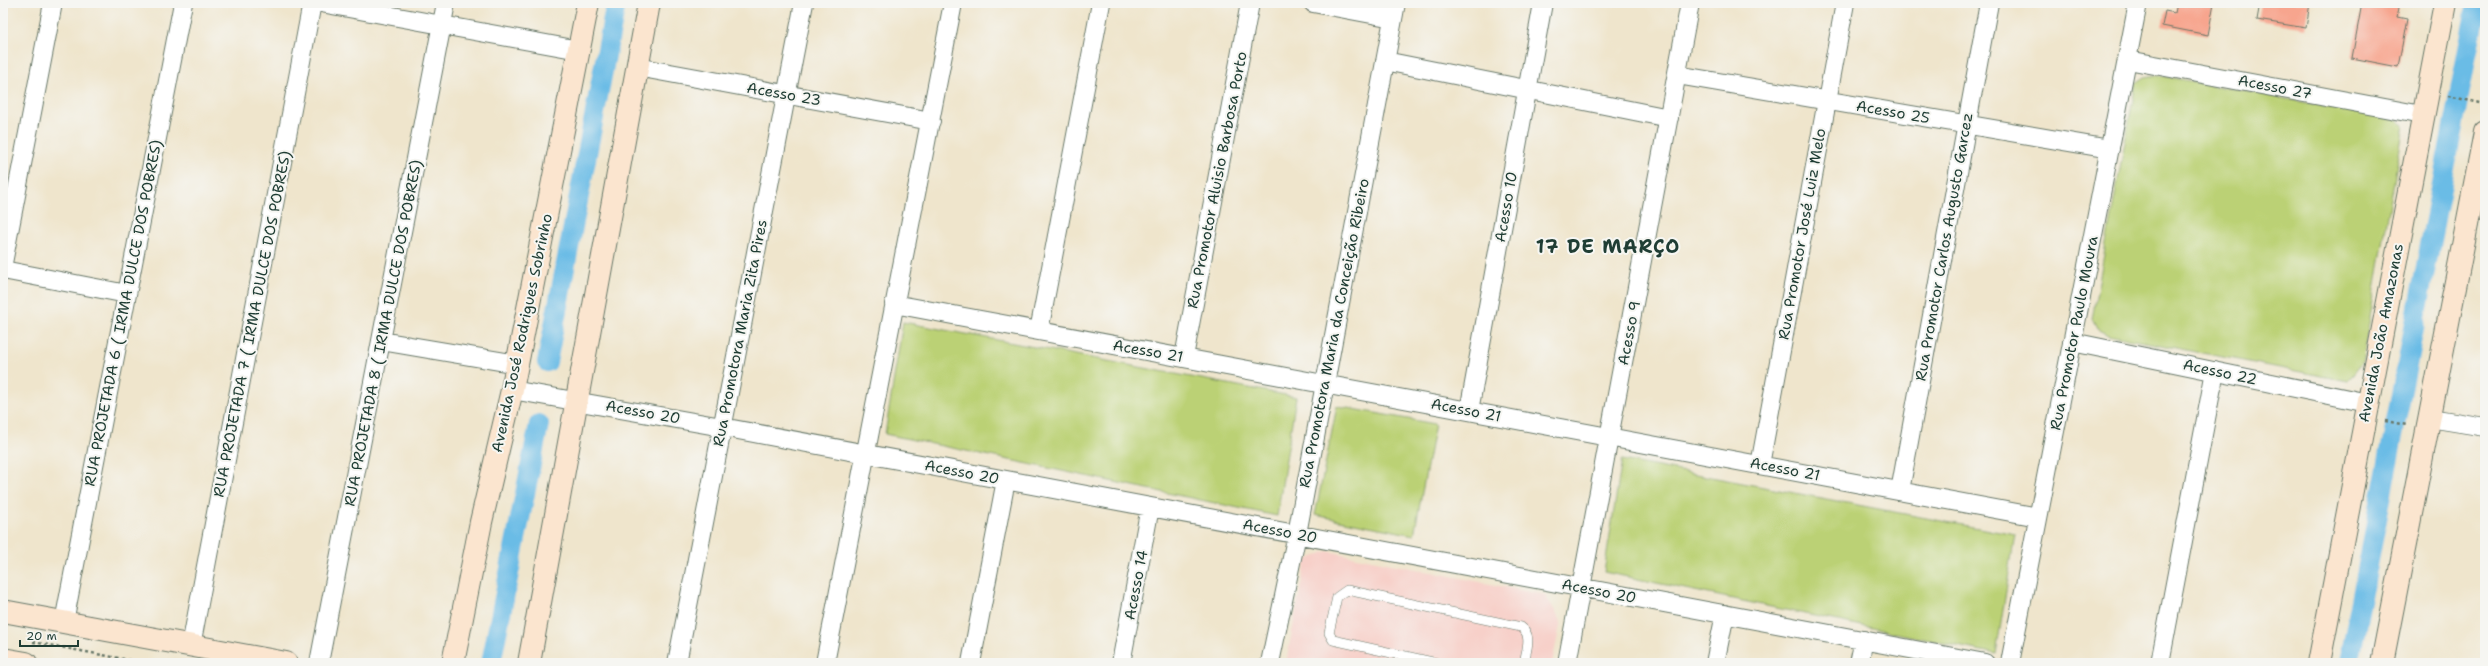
<svg xmlns="http://www.w3.org/2000/svg" width="2488" height="666" font-family="'Shantell Sans',sans-serif">
	<style>
		.built { fill: #f7d0c9 }
		.green { fill: #bbd174; stroke: #6d8754 }
		.lines { fill: none; stroke-linecap: round; stroke-linejoin: round }
		.canal { stroke: #6bbce6; stroke-width: 20 }
		.building { fill: #f7a58e }
		.lane-casing { stroke: #687869; stroke-width: 10 }
		.street-casing { stroke: #687869; stroke-width: 20 }
		.secondary-casing { stroke: #687869; stroke-width: 24 }
		.path { stroke: #687869; stroke-width: 2.5; stroke-dasharray: 3 3; stroke-linecap: butt }
		.lane { stroke: #fff; stroke-width: 9 }
		.street { stroke: #fff; stroke-width: 18 }
		.secondary { stroke: #fbe5cf; stroke-width: 22 }
		.labels { text-anchor: middle; dominant-baseline: central; stroke-width: 4; stroke-linejoin: round; paint-order: stroke }
		.street-label { font-size: 15px; fill: #1f3d34; stroke: #f6f6f2 }
		.district-label { font-size: 19px; font-weight: bold; letter-spacing: 1px; fill: #1f3d34; stroke: #f6f6f2 }
	</style>
	<rect width="100%" height="100%" fill="#f6f6f2"/>
	<filter id="ink" filterUnits="userSpaceOnUse"><feTurbulence type="fractalNoise" baseFrequency=".025" numOctaves="2"/><feDisplacementMap in="SourceGraphic" scale="8" xChannelSelector="R" yChannelSelector="G"/><feConvolveMatrix kernelMatrix="1 2 1 2 8 2 1 2 1" color-interpolation-filters="sRGB"/></filter>
	<filter id="wash" filterUnits="userSpaceOnUse"><feTurbulence type="fractalNoise" baseFrequency=".012" numOctaves="4" result="noise"/><feDisplacementMap in="SourceGraphic" scale="16" xChannelSelector="R" yChannelSelector="G"/><feGaussianBlur stdDeviation="0.9" result="paint"/><feColorMatrix in="noise" values="0 0 0 0 0 0 0 0 0 0 0 0 0 0 0 0 0 1.4 0 .05"/><feComposite in="paint" operator="in"/></filter>
	<g filter="url(#wash)">
		<rect width="100%" height="100%" fill="#efe5cc"/>
		<!-- built -->
		<path class="built" d="M1327,551L1545,595L1561,621L1552,663H1286L1306,560Z"/>
		<!-- green -->
		<path class="green" d="M2157,75L2395,119L2404,125L2362,363L2348,381L2108,335L2097,329L2092,319L2136,83L2145,77Z
			M903,322L1296,397L1277,516L885,434Z
			M1337,406L1435,424L1414,535L1315,515Z
			M1622,460L2015,535L1996,654L1604,572Z"/>
		<g class="lines">
			<!-- canal -->
			<path class="canal" d="M547,362L616,3
				M491,663L539,424
				M2349,663L2477,3"/>
		</g>
		<g id="blocks">
			<!-- building -->
			<path class="building" d="M2177,3H2214L2208,35L2162,26L2165,11L2175,13Z
				M2260,3H2310L2306,28L2257,20Z
				M2362,3H2400L2397,17L2407,19L2398,67L2352,58Z"/>
		</g>
	</g>
	<g filter="url(#ink)">
		<use href="#blocks" fill-opacity="0" stroke="#687869" stroke-width="1"/>
		<g class="lines">
			<!-- lane casing -->
			<g class="lane-casing">
				<path id="lane" d="M1437,663L1333,640L1329,633L1337,597L1347,590L1521,627C1533,635 1526,651 1524,663"/>
			</g>
			<!-- street casing -->
			<g class="street-casing">
				<path id="street" d="M321,3L579,50
					M1313,3L1393,18
					M2128,60L2422,115
					M1385,61L1669,118
					M637,67L931,121
					M1677,75L2110,149
					M3,263L53,3
					M3,270L127,294
					M894,304L2038,517
					M1039,331L1101,3
					M381,341L517,364
					M2072,342L2368,403
					M1184,357L1250,3
					M512,390L722,427L1985,663
					M1469,411L1543,3
					M2430,418L2485,427
					M1760,465L1845,3
					M1900,491L1989,3
					M64,622L183,3
					M191,646L312,3
					M319,663L446,3
					M677,663L804,3
					M825,663L953,3
					M971,663L1006,480
					M1121,663L1150,507
					M1270,663L1297,534L1396,3
					M1567,663L1690,3
					M1715,663L1725,614
					M1859,663L1864,640
					M2010,663L2138,3
					M2160,663L2215,371"/>
			</g>
			<!-- secondary casing -->
			<g class="secondary-casing">
				<path id="secondary" d="M3,611L286,663
					M3,659L26,663
					M453,663L481,522L512,390L588,3
					M529,663L649,3
					M2319,663L2445,3
					M2382,663L2485,132"/>
			</g>
			<!-- path -->
			<path class="path" d="M2448,96L2485,104
				M2385,421L2407,425
				M33,642L145,663"/>
			<!-- lane -->
			<use href="#lane" class="lane"/>
			<!-- street -->
			<use href="#street" class="street"/>
			<!-- secondary -->
			<use href="#secondary" class="secondary"/>
		</g>
	</g>
	<g class="labels">
		<!-- street labels -->
		<g class="street-label">
			<text transform="translate(2275 87) rotate(11)">Acesso 27</text>
			<text transform="translate(784 94) rotate(10)">Acesso 23</text>
			<text transform="translate(1893 112) rotate(10)">Acesso 25</text>
			<text transform="translate(1217 180) rotate(-79)">Rua Promotor Aluisio Barbosa Porto</text>
			<text transform="translate(1506 207) rotate(-80)">Acesso 10</text>
			<text transform="translate(1802 234) rotate(-80)">Rua Promotor José Luiz Melo</text>
			<text transform="translate(1944 247) rotate(-80)">Rua Promotor Carlos Augusto Garcez</text>
			<text transform="translate(123 313) rotate(-79)">RUA PROJETADA 6 ( IRMA DULCE DOS POBRES)</text>
			<text transform="translate(252 324) rotate(-79)">RUA PROJETADA 7 ( IRMA DULCE DOS POBRES)</text>
			<text transform="translate(383 333) rotate(-79)">RUA PROJETADA 8 ( IRMA DULCE DOS POBRES)</text>
			<text transform="translate(522 333) rotate(-78)">Avenida José Rodrigues Sobrinho</text>
			<text transform="translate(740 333) rotate(-79)">Rua Promotora Maria Zita Pires</text>
			<text transform="translate(1334 333) rotate(-79)">Rua Promotora Maria da Conceição Ribeiro</text>
			<text transform="translate(1629 333) rotate(-79)">Acesso 9</text>
			<text transform="translate(2074 333) rotate(-79)">Rua Promotor Paulo Moura</text>
			<text transform="translate(2381 333) rotate(-79)">Avenida João Amazonas</text>
			<text transform="translate(1148 351) rotate(10)">Acesso 21</text>
			<text transform="translate(2220 372) rotate(12)">Acesso 22</text>
			<text transform="translate(1466 410) rotate(11)">Acesso 21</text>
			<text transform="translate(643 412) rotate(10)">Acesso 20</text>
			<text transform="translate(1785 469) rotate(11)">Acesso 21</text>
			<text transform="translate(962 472) rotate(11)">Acesso 20</text>
			<text transform="translate(1280 531) rotate(11)">Acesso 20</text>
			<text transform="translate(1136 585) rotate(-79)">Acesso 14</text>
			<text transform="translate(1599 591) rotate(11)">Acesso 20</text>
		</g>
		<!-- district labels -->
		<g class="district-label">
			<text x="1608" y="246">17 DE MARÇO</text>
		</g>
	</g>
	<!-- margin -->
	<rect width="2488" height="666" fill="none" stroke="#f6f6f2" stroke-width="16"/>
	<!-- scale -->
	<path d="M20 640v6h58v-6" fill="none" stroke="#1f3d34" stroke-width="2"/>
	<text x="26" y="640" font-size="12" fill="#1f3d34" stroke="#f6f6f2" stroke-width="3" paint-order="stroke">20 m</text>
</svg>
